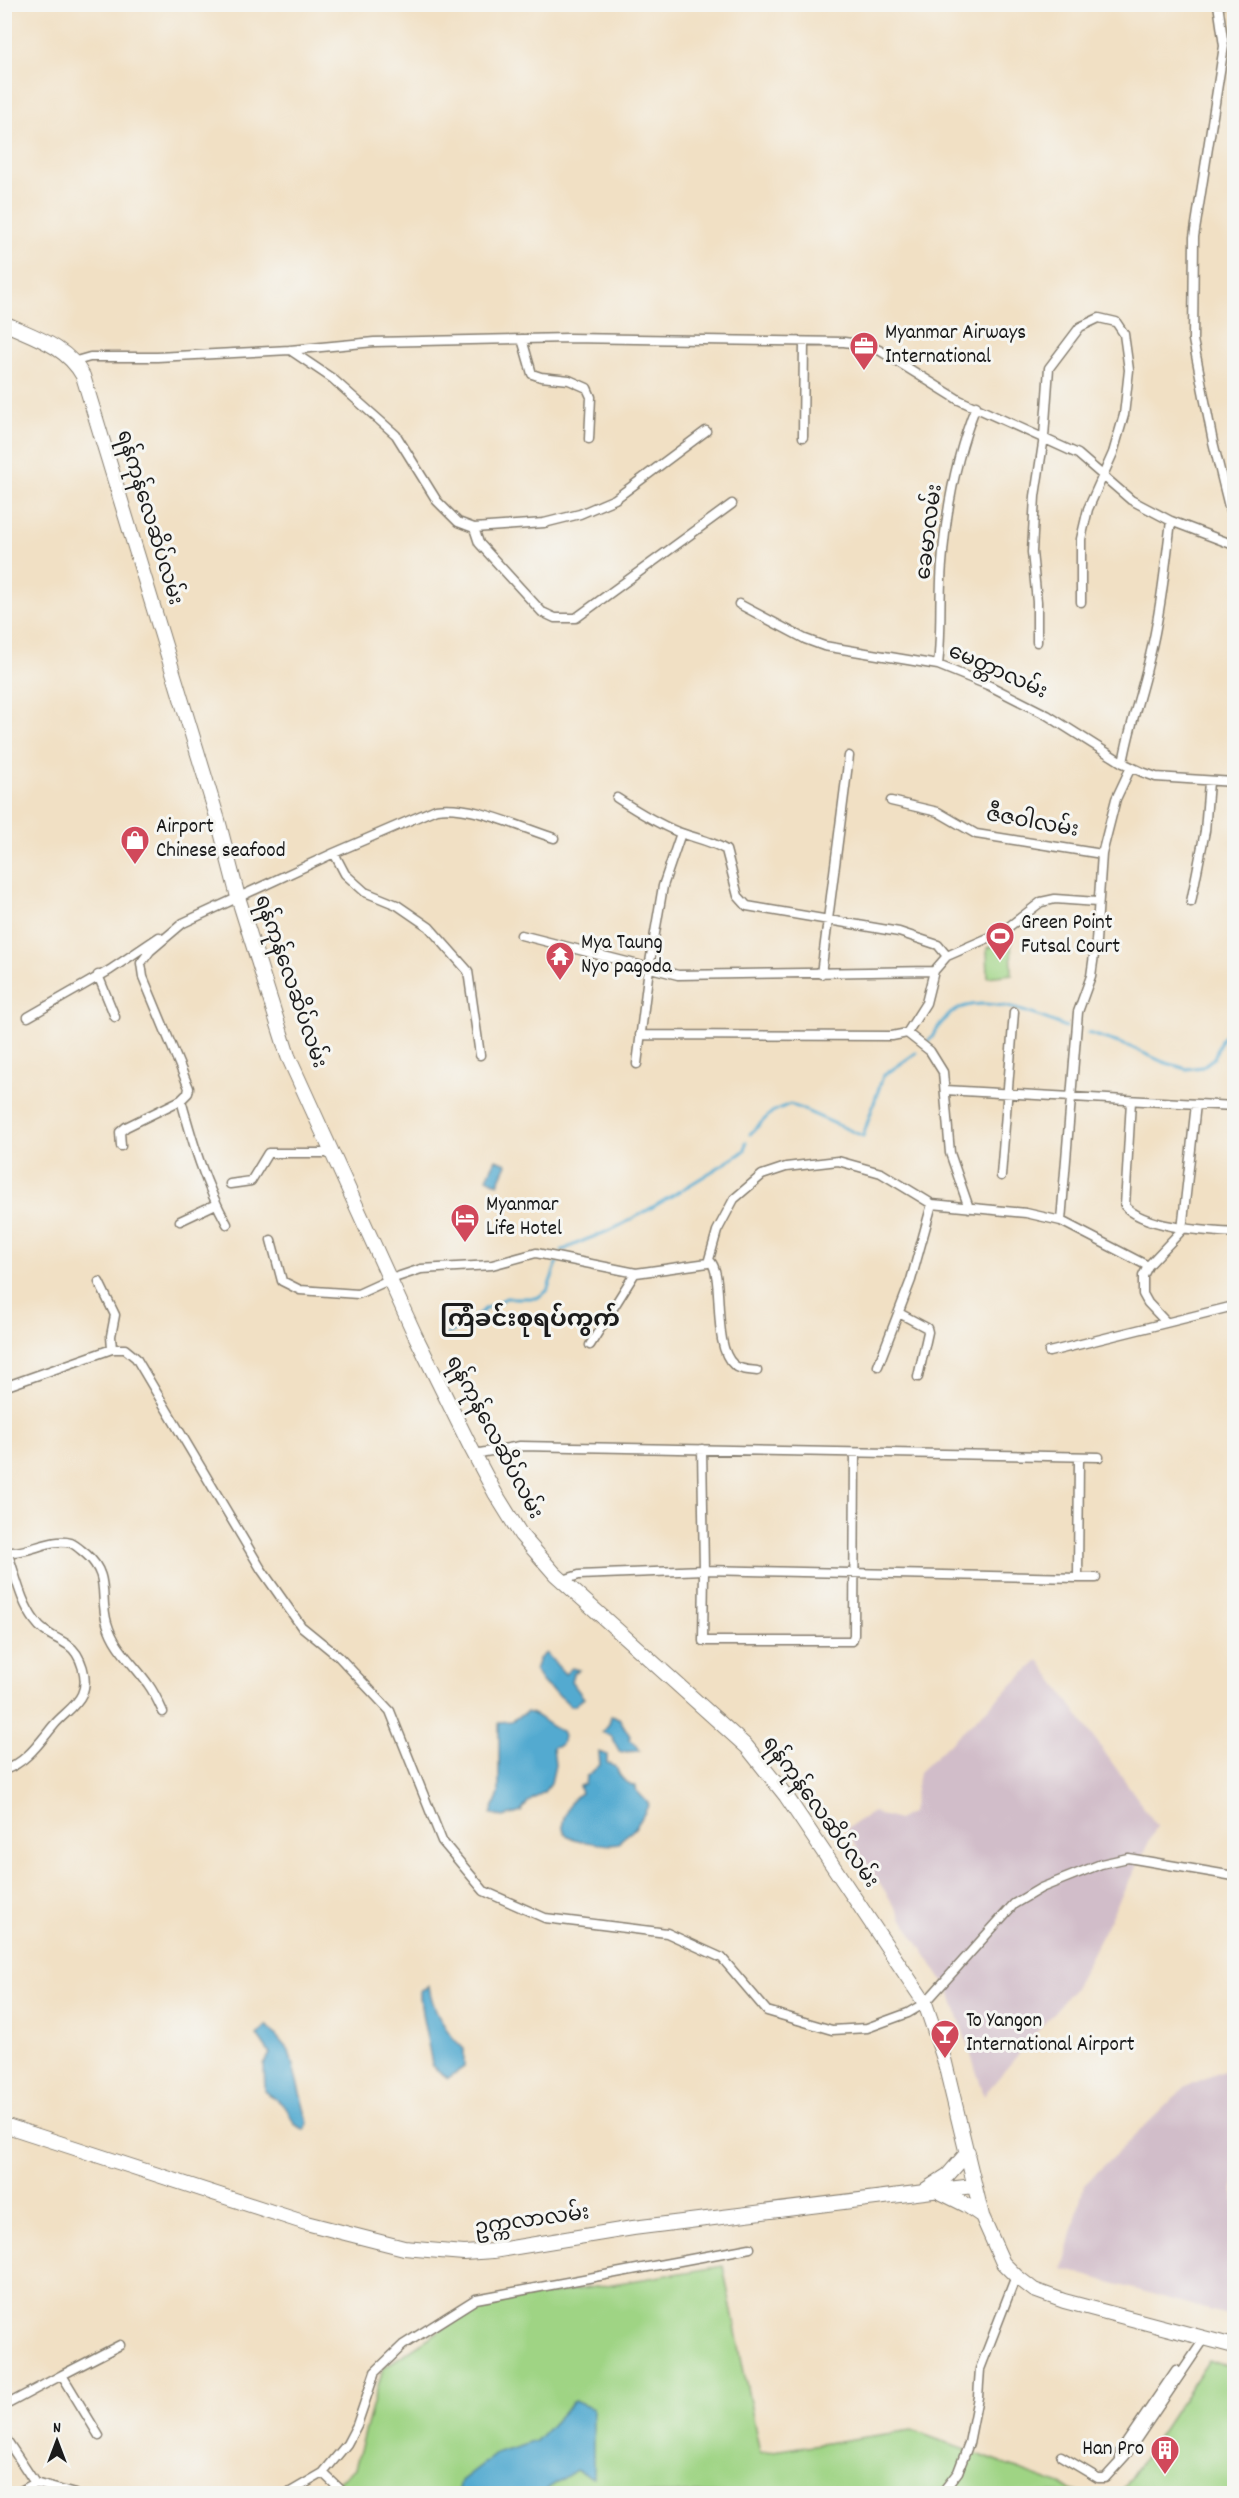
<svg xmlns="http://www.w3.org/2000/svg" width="1239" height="2498" font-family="Dekko,'Noto Sans Myanmar',sans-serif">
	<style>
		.industrial { fill: #d1bdc9 }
		.green { fill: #9fd484; stroke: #5e7850; stroke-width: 1.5 }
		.water { fill: #53aad0; stroke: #386376; stroke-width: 1.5 }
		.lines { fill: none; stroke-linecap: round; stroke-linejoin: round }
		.stream { stroke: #53aad0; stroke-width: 3 }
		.street-casing { stroke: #867e70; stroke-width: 11 }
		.primary-casing { stroke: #867e70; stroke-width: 16 }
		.street { stroke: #fff; stroke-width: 8 }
		.primary { stroke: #fff; stroke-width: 14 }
		.labels { text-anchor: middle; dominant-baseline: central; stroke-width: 6; stroke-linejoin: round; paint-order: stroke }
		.poi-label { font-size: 21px; fill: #1c1c1c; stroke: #f6f6f2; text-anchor: start }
		.street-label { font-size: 21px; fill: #1c1c1c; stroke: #f6f6f2 }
		.quarter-label { font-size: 24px; font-weight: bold; fill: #1c1c1c; stroke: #f6f6f2 }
	</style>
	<rect width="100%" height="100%" fill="#f6f6f2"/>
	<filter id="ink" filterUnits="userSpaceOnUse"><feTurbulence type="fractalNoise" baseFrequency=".0167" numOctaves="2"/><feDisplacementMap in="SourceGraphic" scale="12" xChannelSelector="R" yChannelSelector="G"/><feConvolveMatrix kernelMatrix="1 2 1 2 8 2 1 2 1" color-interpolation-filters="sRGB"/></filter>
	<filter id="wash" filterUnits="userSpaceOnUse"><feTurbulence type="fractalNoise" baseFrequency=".008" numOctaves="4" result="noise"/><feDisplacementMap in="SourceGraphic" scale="24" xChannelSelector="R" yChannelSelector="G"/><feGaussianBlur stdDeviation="1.35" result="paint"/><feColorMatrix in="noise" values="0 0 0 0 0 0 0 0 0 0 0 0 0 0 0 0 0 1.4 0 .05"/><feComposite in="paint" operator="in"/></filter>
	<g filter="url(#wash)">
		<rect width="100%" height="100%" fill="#f1e0c4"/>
		<!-- industrial -->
		<path class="industrial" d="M1039,1660L1157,1826L1075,1987L984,2095L951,1994L845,1829L873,1812L898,1820L912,1812L919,1772Z
			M1234,2067V2317L1063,2269L1084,2185L1186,2086Z"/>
		<!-- green -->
		<path class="green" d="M1011,938L1012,974L988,977L987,948Z
			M723,2266L760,2453L912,2430L1082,2493L321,2494L355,2468L383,2368L477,2306Z
			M1209,2360L1234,2369V2493H1121Z"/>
		<!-- water -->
		<path class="water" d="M496,1159L507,1164L498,1184L487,1178Z
			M546,1653L565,1674L572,1668L579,1670L573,1674L571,1681L584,1698L574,1706H570C558,1690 546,1693 535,1670L539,1659Z
			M527,1712C541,1715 549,1728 562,1731L564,1737L560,1745L553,1747L555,1765L551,1783L544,1792L528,1802L521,1812L515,1814L503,1817L491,1814L499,1793V1722L511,1721Z
			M611,1716L619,1718L630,1736L629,1740L636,1744L640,1751L620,1752L611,1736L602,1732L609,1724Z
			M599,1752L607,1755V1763L616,1767C620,1778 624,1782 635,1786V1789L649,1804C644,1813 640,1823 633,1830C627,1836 622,1836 619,1844C609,1846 571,1842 565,1833C560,1826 564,1818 567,1810C570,1802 573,1797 581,1793L579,1786L585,1784L586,1777L600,1765Z
			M429,1986C432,2009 447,2034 464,2049V2067L448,2078L432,2066C429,2041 420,2017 420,1991Z
			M267,2025L289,2051L308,2123L305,2130L294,2124L286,2107L265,2091L264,2064L270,2054L257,2035Z
			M574,2401L593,2409V2478L576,2470L547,2489V2493H458L461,2481L496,2454L536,2441Z"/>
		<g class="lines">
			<!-- stream -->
			<path class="stream" d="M1088,1033L1128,1046L1163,1062L1187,1069L1202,1067L1214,1058L1222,1038L1234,1028
				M927,1043C934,1034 941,1021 950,1014C979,990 1037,1015 1066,1027
				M750,1134L772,1112L790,1104L863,1136L883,1076L916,1053
				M562,1251C581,1240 602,1235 621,1225C662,1203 701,1178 740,1154L745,1150L746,1142
				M444,1336L466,1325L485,1309L506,1298H537L547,1291L557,1263"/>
		</g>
	</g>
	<g filter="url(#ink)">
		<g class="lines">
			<!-- street casing -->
			<g class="street-casing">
				<path id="street" d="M1218,4L1224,46L1194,237L1193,340L1213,442L1234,527
					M522,339L532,374L541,377L569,380L587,388L591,397L589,439
					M290,350L333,379L396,435L437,501L458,522L474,528L544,523L580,514L615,499L706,431
					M76,361L90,357H157L290,350L374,342L568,338L844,342L865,345L879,350L959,400L1078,454L1131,500L1171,521L1234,545
					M803,437L804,342
					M474,528L479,543L542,612L555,618H576L732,504
					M739,604L805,639L824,646L938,665L990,686L1047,715L1123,763L1142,772L1156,777L1234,782
					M1037,642V602L1032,552L1035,496L1044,437L1049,368L1080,327L1099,318L1116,322L1124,334L1129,370L1124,415L1113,453L1088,509L1081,539V602
					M938,665C942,631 939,597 942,564C946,511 956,456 976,406
					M1123,763C1129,728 1140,698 1148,664C1160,617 1165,569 1171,521
					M617,798C637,811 656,823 678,832C694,838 712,841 726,850L738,896L747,906L899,932L938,945L947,956
					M891,801L938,812L976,834L1102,854
					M334,853L345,874L365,892L397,905L429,927L468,971L480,1055
					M1191,902L1205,831L1209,782
					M521,935L678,975L934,971
					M947,956L1002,932L1041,902L1055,899L1097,902
					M821,974L849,756
					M98,975L115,1017
					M28,1017L110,970L159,937
					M907,1033L930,1051L943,1072L950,1153L969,1208
					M640,1035L892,1036L907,1033L926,1003L934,971L947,956
					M637,1064L649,968L663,886L681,833
					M945,1090L1234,1106
					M1131,1101L1125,1206C1144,1228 1207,1231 1234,1233
					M121,1146L120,1132L126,1127L181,1100
					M1001,1176L1014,1012
					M230,1184L251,1181L268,1153H334
					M180,1221L216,1204
					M1061,1221L1078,1012L1091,976L1096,941L1102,854L1116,799L1131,767
					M227,1224C205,1185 193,1143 181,1100L188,1093L189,1088L143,977L141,963L150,951L183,923L334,853L436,809C472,804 519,827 554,838
					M271,1240L282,1281L300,1290L358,1294L391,1279L421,1269L492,1265L536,1253L636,1273L708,1263L717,1231L734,1199L762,1175L786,1167L838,1161L881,1173L932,1204L1026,1213L1061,1221L1148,1266
					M710,1261C725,1274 711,1346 734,1365C740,1370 749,1370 757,1371
					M99,1282L115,1315L111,1336L112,1349
					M899,1313L927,1328L928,1332L918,1377
					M1166,1322L1148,1303L1143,1294V1276L1148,1266L1182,1230L1196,1104
					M590,1345L635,1273
					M1049,1352L1234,1306
					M878,1366L911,1280L932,1204
					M4,1387L112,1349H125L136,1358L261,1569L301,1626L339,1657L390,1711L442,1841L484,1891L545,1918L667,1933L722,1958L767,2011L832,2030L867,2028L908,2013L925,2003L1014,1904L1041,1888L1101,1864L1128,1858L1234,1876
					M855,1453L854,1635L852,1641H703L704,1570L1078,1578H1096
					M474,1454L520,1446L1099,1457
					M4,1544C15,1569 18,1598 35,1621C43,1633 56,1637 68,1645C81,1654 89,1679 82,1694C77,1706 62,1715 54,1725C39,1743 27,1762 4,1770
					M8,1552C29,1554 51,1537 71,1543C76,1545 82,1551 86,1554C111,1576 99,1596 107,1623C114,1648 133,1663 148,1684C154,1692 159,1703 163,1712
					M1078,1578L1079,1457
					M563,1580L579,1575L704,1570L702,1449
					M62,2375L120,2345
					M4,2406L62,2375L99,2436
					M4,2436L35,2483L75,2494
					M1061,2456L1098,2478H1105L1126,2455L1205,2338
					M1120,2460V2452L1176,2370
					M323,2473L345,2494
					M15,2494L35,2483
					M287,2494L323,2473L347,2444L357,2425L375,2372L403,2345L476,2299L750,2248
					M941,2494L958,2472L969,2443L978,2397L980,2369L1016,2276"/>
			</g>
			<!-- primary casing -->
			<g class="primary-casing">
				<path id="primary" d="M4,323C34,337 67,346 83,376L218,820L238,897L288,1056L415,1335L470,1446L495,1493L521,1535L555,1574L747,1747L786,1796L925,2003L944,2059L982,2216L1003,2263L1016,2276L1034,2290L1064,2301L1234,2346
					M4,2125L306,2223L404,2248L464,2253L493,2251L633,2228L973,2186
					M925,2190L948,2175L968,2152
					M936,2190L966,2205L982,2216"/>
			</g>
			<!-- street -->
			<use href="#street" class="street"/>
			<!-- primary -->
			<use href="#primary" class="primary"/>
		</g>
	</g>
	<!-- icons -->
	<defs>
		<g id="office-pin" transform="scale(1.5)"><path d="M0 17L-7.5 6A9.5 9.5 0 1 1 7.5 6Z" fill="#d1495b" stroke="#f6f6f2"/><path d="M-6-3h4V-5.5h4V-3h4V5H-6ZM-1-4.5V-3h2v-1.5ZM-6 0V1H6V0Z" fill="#fff"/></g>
		<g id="shop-pin" transform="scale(1.5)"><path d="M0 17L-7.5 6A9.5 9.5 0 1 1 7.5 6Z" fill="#d1495b" stroke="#f6f6f2"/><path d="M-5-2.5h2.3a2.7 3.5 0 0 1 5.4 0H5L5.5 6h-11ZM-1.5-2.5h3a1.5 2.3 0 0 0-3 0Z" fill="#fff"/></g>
		<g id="stadium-pin" transform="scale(1.5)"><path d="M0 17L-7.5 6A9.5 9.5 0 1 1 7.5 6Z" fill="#d1495b" stroke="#f6f6f2"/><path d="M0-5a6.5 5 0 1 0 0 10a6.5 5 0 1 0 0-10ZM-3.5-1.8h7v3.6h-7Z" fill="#fff"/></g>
		<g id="temple-pin" transform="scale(1.5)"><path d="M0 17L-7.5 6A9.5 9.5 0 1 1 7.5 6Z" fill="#d1495b" stroke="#f6f6f2"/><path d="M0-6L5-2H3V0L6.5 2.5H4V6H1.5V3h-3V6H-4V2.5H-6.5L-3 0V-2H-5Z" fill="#fff"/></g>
		<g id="hotel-pin" transform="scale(1.5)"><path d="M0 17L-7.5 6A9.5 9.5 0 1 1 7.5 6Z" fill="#d1495b" stroke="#f6f6f2"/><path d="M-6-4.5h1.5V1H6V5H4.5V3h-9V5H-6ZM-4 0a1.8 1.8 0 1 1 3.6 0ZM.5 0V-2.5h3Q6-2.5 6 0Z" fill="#fff"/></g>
		<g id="bar-pin" transform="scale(1.5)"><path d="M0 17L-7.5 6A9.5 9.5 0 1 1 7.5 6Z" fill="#d1495b" stroke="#f6f6f2"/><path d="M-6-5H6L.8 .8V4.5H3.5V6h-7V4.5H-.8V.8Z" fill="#fff"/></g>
		<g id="building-pin" transform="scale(1.5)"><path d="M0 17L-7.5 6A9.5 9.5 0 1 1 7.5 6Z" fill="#d1495b" stroke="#f6f6f2"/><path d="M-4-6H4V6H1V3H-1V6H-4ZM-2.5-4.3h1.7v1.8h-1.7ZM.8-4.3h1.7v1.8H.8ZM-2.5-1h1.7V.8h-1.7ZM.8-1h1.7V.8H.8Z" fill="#fff"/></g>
	</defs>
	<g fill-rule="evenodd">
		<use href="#office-pin" x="864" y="346"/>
		<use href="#shop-pin" x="135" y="840"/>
		<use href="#stadium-pin" x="1000" y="936"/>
		<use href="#temple-pin" x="560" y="956"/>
		<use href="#hotel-pin" x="465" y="1218"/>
		<use href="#bar-pin" x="945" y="2034"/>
		<use href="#building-pin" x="1165" y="2450"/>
	</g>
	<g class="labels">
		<!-- poi labels -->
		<g class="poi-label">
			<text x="885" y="334">Myanmar Airways<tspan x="885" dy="24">International</tspan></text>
			<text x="156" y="828">Airport<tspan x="156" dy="24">Chinese seafood</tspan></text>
			<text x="1021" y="924">Green Point<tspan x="1021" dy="24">Futsal Court</tspan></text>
			<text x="581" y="944">Mya Taung<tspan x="581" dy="24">Nyo pagoda</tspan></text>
			<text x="486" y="1206">Myanmar<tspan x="486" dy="24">Life Hotel</tspan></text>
			<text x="966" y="2022">To Yangon<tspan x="966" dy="24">International Airport</tspan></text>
			<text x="1144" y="2450" text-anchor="end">Han Pro</text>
		</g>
		<!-- street labels -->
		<g class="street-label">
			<text transform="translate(148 518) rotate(73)">ရန်ကုန်လေဆိပ်လမ်း</text>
			<text transform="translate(931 532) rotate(-83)">ခေမာလမ်း</text>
			<text transform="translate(997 673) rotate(24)">မေတ္တာလမ်း</text>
			<text transform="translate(1032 824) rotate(10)">ဇီဇဝါလမ်း</text>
			<text transform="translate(289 982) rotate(71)">ရန်ကုန်လေဆိပ်လမ်း</text>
			<text transform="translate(493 1438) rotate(62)">ရန်ကုန်လေဆိပ်လမ်း</text>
			<text transform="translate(819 1813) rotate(54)">ရန်ကုန်လေဆိပ်လမ်း</text>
			<text transform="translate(532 2222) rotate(-8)">ဥက္ကလာလမ်း</text>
		</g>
		<!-- quarter labels -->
		<g class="quarter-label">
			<text x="530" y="1321">ကြံခင်းစုရပ်ကွက်</text>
		</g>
	</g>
	<!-- margin -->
	<rect width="1239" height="2498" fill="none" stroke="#f6f6f2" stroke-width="24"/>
	<!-- north arrow -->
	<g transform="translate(57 2441)" stroke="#f6f6f2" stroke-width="4.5" paint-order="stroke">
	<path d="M0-4.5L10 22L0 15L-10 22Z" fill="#1c1c1c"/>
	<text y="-9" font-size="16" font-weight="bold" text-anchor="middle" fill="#1c1c1c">N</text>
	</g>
</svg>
